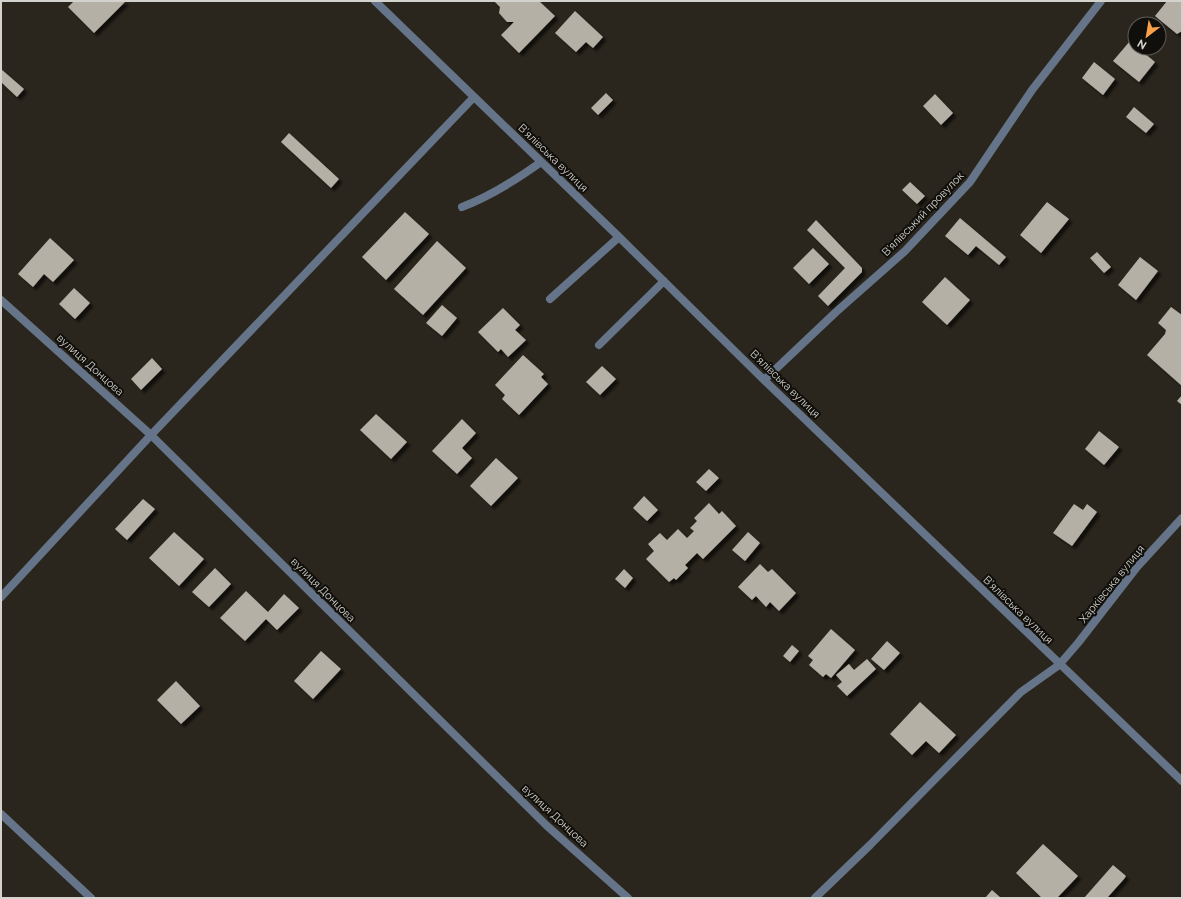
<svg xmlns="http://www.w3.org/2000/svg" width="1183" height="899" font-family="Raleway,sans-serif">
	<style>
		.building { fill: #b5b0a5; filter: url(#shadow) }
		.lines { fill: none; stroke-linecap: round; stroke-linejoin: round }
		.street { stroke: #657488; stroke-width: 8 }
		.labels { text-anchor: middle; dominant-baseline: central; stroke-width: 4; stroke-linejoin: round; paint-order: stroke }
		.street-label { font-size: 11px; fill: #d4d2cc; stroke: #110f0b }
	</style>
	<defs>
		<filter id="shadow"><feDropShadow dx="3.5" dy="3.5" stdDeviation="1" flood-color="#0009"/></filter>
	</defs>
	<rect width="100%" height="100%" fill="#2a261d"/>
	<!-- building -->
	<path class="building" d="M74,1H126L94,33L68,7Z
		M494,1H539L555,16L519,53L501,35L514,22H507L499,13L500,7Z
		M1167,1H1182V31L1177,34L1155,16Z
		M575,11L603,37L593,48L586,42L576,52L555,33Z
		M1130,41L1135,45V48H1138L1155,62L1139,82L1113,61Z
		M1094,62L1115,79L1103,95L1082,78Z
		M1,69L24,89L17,97L1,82Z
		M606,93L613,100L598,115L591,108Z
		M935,94L953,113L941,125L923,106Z
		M1134,107L1154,124L1146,133L1126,117Z
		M289,133L339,179L331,188L281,142Z
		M910,182L925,196L917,204L902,190Z
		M1047,202L1069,219L1041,253L1020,235Z
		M405,212L429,234L386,280L362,257Z
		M960,218L1006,257L999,265L976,246L968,255L945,236Z
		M816,220L862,268V272L828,306L818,296L845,268L807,230Z
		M50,238L74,260L53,282L44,274L33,287L18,274Z
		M437,241L466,268L423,315L394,289Z
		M813,248L829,264L809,284L793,268Z
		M1097,252L1111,267L1104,273L1090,258Z
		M1140,257L1158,271L1136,300L1118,285Z
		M945,277L970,300L947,325L922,302Z
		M74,288L90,303L75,319L59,304Z
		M442,305L457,318L442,336L426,323Z
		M1171,307L1182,315V386L1147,355L1165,334L1166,330L1158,323Z
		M503,308L520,325L515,330L526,340L508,357L501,349L498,352L478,332Z
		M523,355L544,374L541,377L548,384L519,415L502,399L505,395L495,385Z
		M152,358L162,369L141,390L131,379Z
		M602,366L616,379L600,395L586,382Z
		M1182,395V405L1177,401Z
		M376,414L407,442L391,459L360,430Z
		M462,419L476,433L462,448L472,458L457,474L432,451Z
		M1099,431L1119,447L1104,465L1085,449Z
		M496,458L518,478L491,506L470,486Z
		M709,469L719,478L706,491L696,482Z
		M644,496L658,510L647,521L633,508Z
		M143,499L155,509L127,540L115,529Z
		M709,503L719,514L722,511L736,526L703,559L697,553L685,565L688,568L676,580L674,578L669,582L646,559L654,551L648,544L660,533L667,540L678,529L687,538L694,531L690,528L697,521L694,518Z
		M1074,504L1083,510L1087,504L1097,512L1072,546L1053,533Z
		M174,532L204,559L179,586L149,558Z
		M748,532L760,543L745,561L732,550Z
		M760,564L768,572L772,569L796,593L779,611L770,602L766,607L756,596L752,600L738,587Z
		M215,568L231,584L209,607L192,592Z
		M624,569L633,578L625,588L615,579Z
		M246,591L268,612L284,594L299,608L277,630L266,619L245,641L220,618Z
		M831,629L855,650L831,678L826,674L823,677L809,665L813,660L808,656Z
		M887,641L900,653L884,670L871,659Z
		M792,645L799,651L790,662L783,656Z
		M321,651L341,669L313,699L294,681Z
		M867,659L876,669L847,696L837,686L842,682L836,675L849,664L854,670Z
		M176,681L200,706L181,724L157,700Z
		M920,702L956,735L939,753L926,741L912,755L890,734Z
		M1043,844L1078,876L1057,898H1042L1016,873Z
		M1113,865L1126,876L1124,879L1107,898H1084Z
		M992,890L1001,898H985Z"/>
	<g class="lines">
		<!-- street -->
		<path class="street" d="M375,1L619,237L764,380L1182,781
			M462,207C491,196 516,180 541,162
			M550,299L619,237
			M1,300L151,435L546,825L628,898
			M599,345L664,281
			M764,380L836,312L905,251L970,182L1032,90L1101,1
			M1,597L151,435L474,97
			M1,814L91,898
			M815,898L870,845L1021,692L1059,665L1078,643L1137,567L1182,518"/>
	</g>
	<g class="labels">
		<!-- street labels -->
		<g class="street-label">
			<text transform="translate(553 158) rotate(44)">В’ялівська вулиця</text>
			<text transform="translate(923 214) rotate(-46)">В'ялівський провулок</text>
			<text transform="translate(90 365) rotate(42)">вулиця Донцова</text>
			<text transform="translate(785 384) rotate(44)">В’ялівська вулиця</text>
			<text transform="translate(1112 584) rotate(-51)">Харківська вулиця</text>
			<text transform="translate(323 590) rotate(45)">вулиця Донцова</text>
			<text transform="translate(1018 610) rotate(44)">В’ялівська вулиця</text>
			<text transform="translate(555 816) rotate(43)">вулиця Донцова</text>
		</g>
	</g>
	<!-- border -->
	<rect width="1183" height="899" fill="none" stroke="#d4d2cc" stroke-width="4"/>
	<!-- north arrow -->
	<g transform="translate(1147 36) rotate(211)"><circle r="19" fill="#110f0b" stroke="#5f5d58"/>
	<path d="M0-3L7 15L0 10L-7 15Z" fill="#f8a14a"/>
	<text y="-6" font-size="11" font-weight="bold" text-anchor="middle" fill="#d4d2cc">N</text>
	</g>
</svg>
